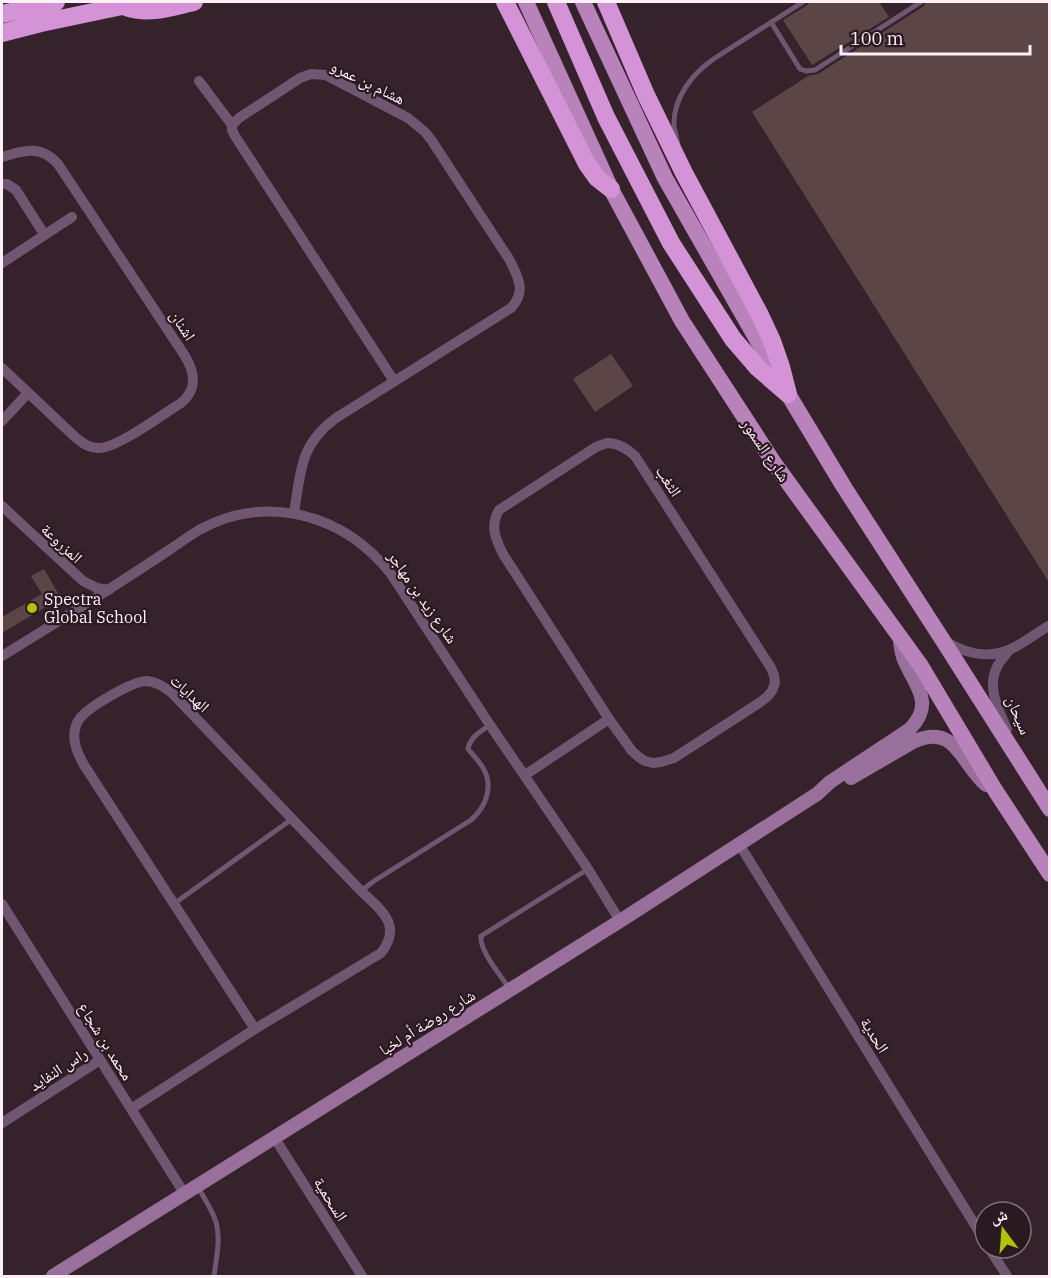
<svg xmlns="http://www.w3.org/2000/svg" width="1051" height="1278" font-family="'IBM Plex Serif','Noto Naskh Arabic',serif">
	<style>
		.building { fill: #5c4546 }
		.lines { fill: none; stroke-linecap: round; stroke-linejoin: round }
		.lane { stroke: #715672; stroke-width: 5 }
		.street { stroke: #715672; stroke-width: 10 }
		.secondary { stroke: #996f9b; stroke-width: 14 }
		.primary { stroke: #b882ba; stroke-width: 16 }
		.highway { stroke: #d493d7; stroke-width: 18 }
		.poi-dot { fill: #b0c502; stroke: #2b1921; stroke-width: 2 }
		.labels { text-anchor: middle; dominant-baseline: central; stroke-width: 4.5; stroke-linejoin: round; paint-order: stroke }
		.street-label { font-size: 16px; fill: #fef0f6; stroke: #2b1921 }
		.poi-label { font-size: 16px; fill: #fef0f6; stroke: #2b1921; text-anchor: start }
	</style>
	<rect width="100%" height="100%" fill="#35222b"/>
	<!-- building -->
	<path class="building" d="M810,2H879L889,17L812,65L783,20L806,6Z
		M926,2H1050V584L752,112L808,76L818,74L924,6Z
		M611,354L633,386L595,412L573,379Z
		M44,569L61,598L2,633V617L42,594L31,576Z"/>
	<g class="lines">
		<!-- lane -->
		<path class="lane" d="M771,22L800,69L806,71L815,70L921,2
			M678,145C677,139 675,132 674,126C673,97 693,73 715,58L803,2
			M361,891L374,881L471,820C486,807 494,786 483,768C479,761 473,755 468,749C470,737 481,731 490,725
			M175,903L292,819
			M509,988C501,976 479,950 481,936L588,869
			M198,1187C204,1198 212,1210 216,1222C221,1240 216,1259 214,1276"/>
		<!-- street -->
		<path class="street" d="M199,81L232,125V130L235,136L394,381
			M232,125L239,118L300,78L311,74L326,75L408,118L425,132L432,141L509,259C518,277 527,291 511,308L336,418C299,445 301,472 294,513
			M2,157C24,150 41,145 58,164L185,356C195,373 198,389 181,403C163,414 119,447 100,448C90,449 82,443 75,437L2,368
			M2,184H7L16,190L44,234
			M2,263L72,217
			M2,421L28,393
			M607,443C618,443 626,448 635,456L771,668L774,675L775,683L772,691L767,697L759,703L674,758L661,762L653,763L645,761L640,758L632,751L609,719L503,554C495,538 490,526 499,510L596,447Z
			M2,506L83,581L97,588L109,590
			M945,641C964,653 987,659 1009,650C1023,644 1036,633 1050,625
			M2,656C39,633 77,610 114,586C134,573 153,561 172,548C181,542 189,536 199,530C267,493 344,514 391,574L490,725L588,869L620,921
			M1007,729C998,709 986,686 998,665C1001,660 1006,655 1009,650
			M525,775L609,719
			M739,844L985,1241
			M2,904L184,1193
			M131,1109L255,1029L381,953C403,925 381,910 361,891L172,693C164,687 157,682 147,681C132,681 91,706 81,717C78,720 76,725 75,729C72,742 78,754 84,765L255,1029
			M2,1123L100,1060
			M274,1137L362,1276
			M989,1248L1007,1276"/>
		<!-- secondary -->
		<path class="secondary" d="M851,778L913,742C956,722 961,764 986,785
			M53,1276L620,921L817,794L830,782L910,729C934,704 917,688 906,664C901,655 900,646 900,636"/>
		<!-- primary -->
		<path class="primary" d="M526,2L611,189L682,321L774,463L921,666L995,790L1050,874
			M583,2L665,178L788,394L844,487L942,639L1050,809"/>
		<!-- highway -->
		<path class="highway" d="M505,2L587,164L597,178L611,189
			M556,2L606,117L671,243L733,339L758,368L788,394
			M606,2L646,95L684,173L760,315L772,341L781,367L788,394
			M126,7C149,15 171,7 194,2
			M2,14L56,2
			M2,33L41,23L141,2"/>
	</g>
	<!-- markers -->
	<circle class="poi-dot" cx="32" cy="608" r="6"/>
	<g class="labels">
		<!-- street labels -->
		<g class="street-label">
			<text transform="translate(368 82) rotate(26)">هشام بن عمرو</text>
			<text transform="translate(183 325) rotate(57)">اشنان</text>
			<text transform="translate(766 450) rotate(56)">شارع السمور</text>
			<text transform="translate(669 481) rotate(57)">الثغب</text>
			<text transform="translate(62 543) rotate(43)">المزروعة</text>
			<text transform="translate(423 597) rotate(55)">شارع زيد بن مهاجر</text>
			<text transform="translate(190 693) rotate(43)">الهدايات</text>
			<text transform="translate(1019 715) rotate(67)">سيحان</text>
			<text transform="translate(427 1022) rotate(-32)">شارع روضة أم لخبا</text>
			<text transform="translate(875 1035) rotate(58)">الحدية</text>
			<text transform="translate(106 1041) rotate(58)">محمد بن شجاع</text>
			<text transform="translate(58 1069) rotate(-33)">راس النفايد</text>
			<text transform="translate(331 1199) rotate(58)">السحمية</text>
		</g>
		<!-- poi labels -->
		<g class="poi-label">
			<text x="44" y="599">Spectra<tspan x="44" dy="18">Global School</tspan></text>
		</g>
	</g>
	<!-- border -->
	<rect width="1051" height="1278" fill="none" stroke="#fef0f6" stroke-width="6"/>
	<!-- north arrow -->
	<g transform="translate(1003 1230) rotate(344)"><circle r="28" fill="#2b1921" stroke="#7f6f76" stroke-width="1.5"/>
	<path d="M0-4.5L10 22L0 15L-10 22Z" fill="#b0c502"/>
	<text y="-9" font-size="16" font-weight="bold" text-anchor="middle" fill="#fef0f6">ش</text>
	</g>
	<!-- scale -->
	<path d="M841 45v9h189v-9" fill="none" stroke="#fef0f6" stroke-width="3"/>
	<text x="850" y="45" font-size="18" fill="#fef0f6" stroke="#2b1921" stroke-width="4.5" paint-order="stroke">100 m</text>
</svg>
